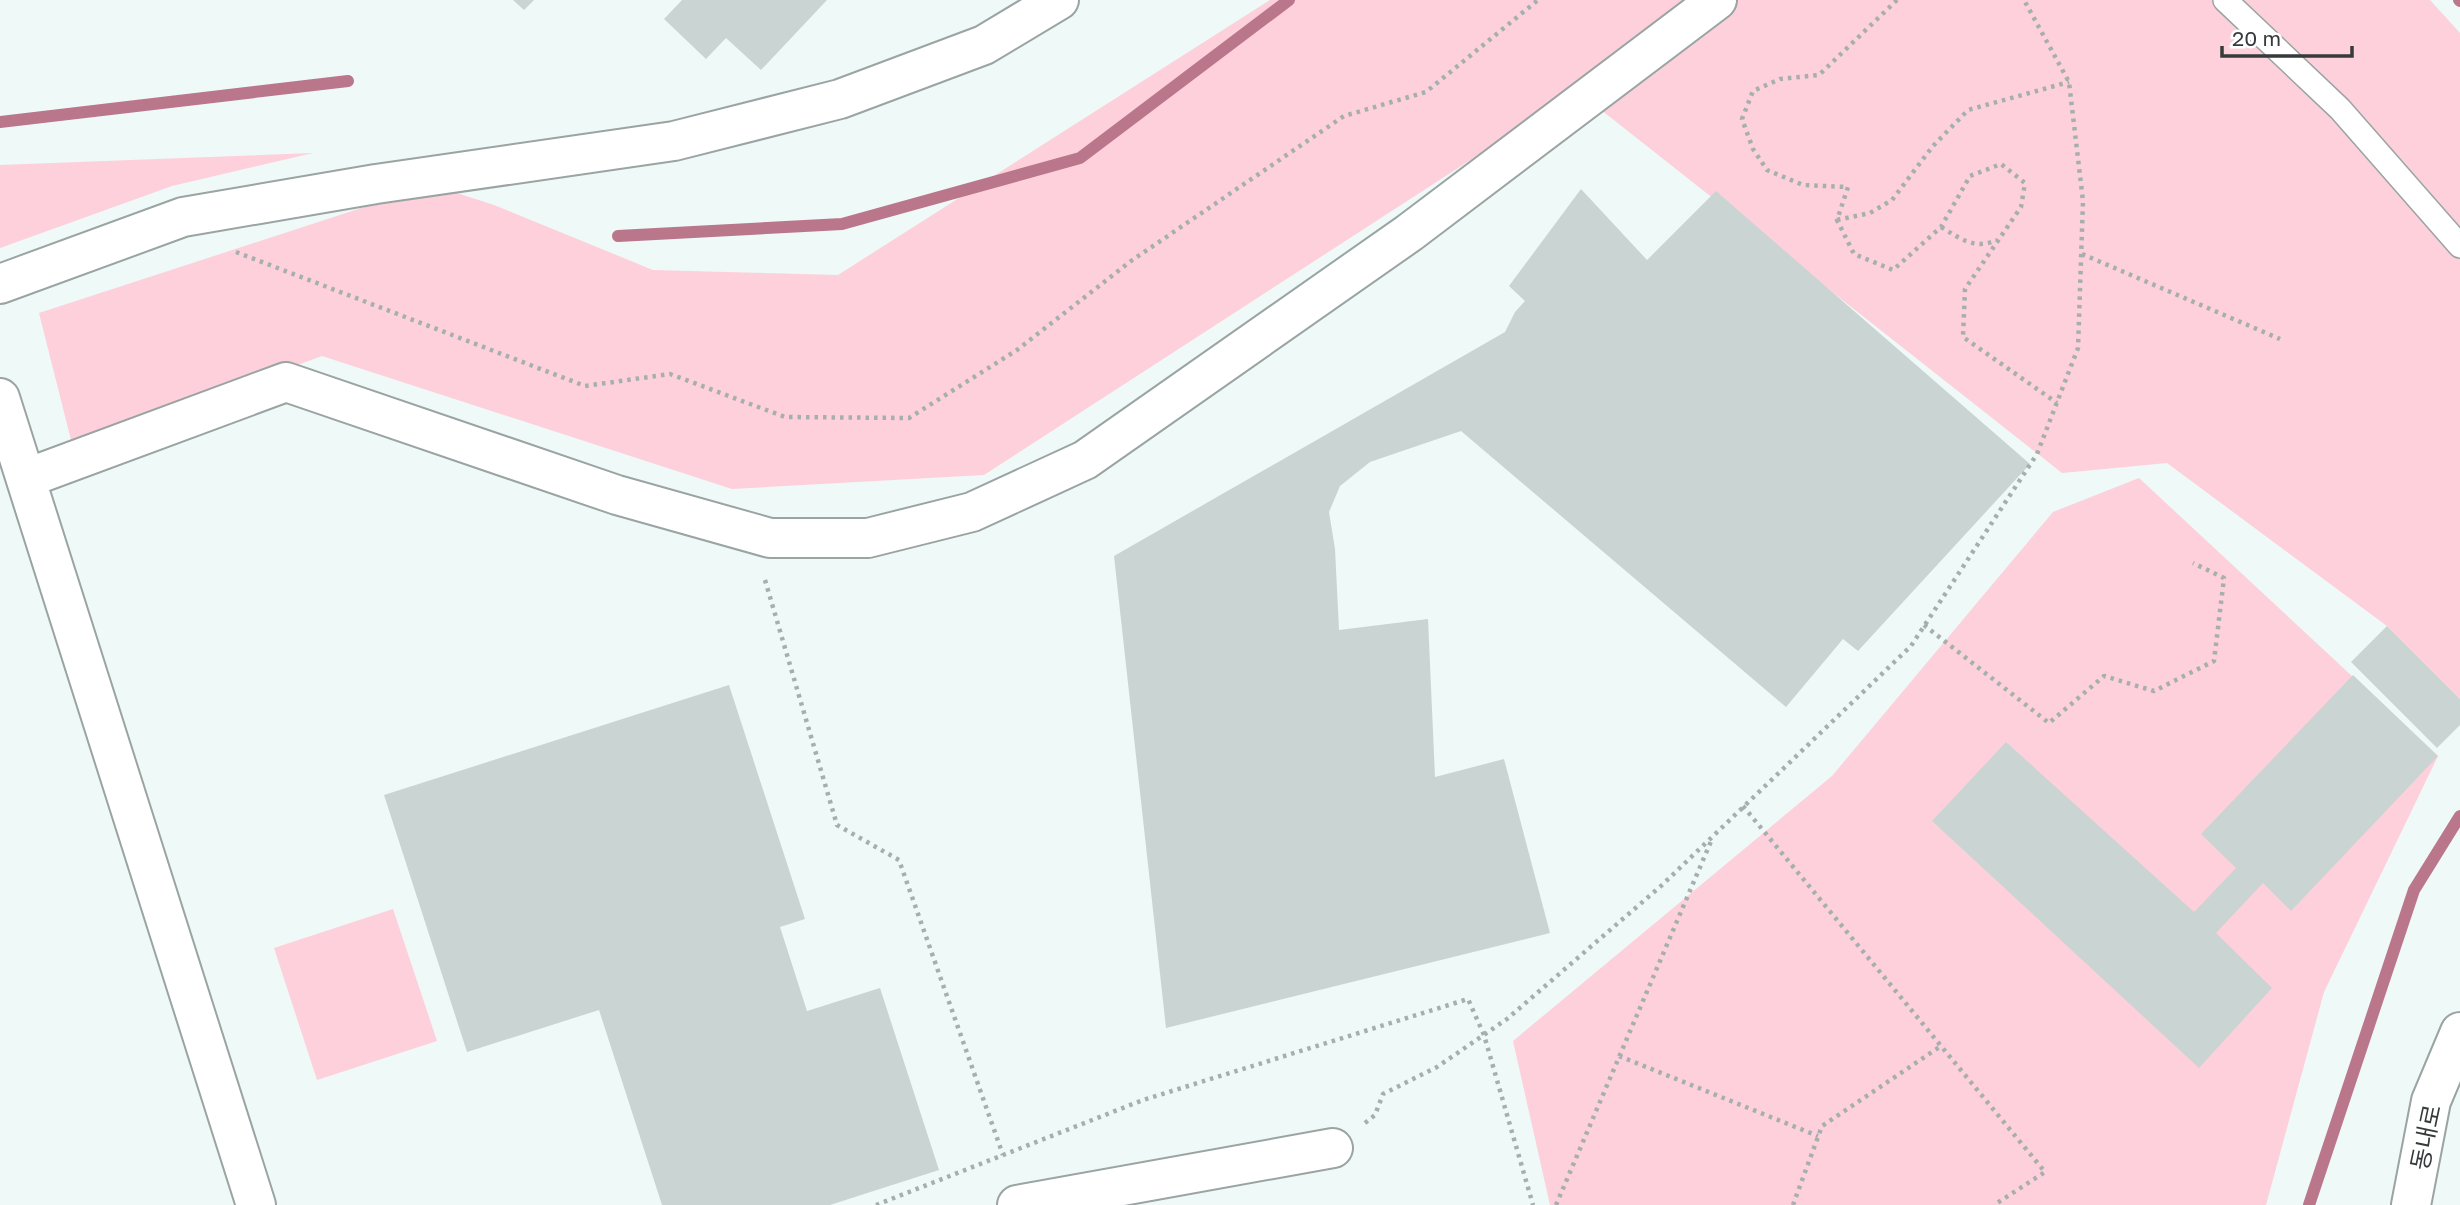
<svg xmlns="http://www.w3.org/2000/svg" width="2460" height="1205" font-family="'Golos Text','Noto Sans KR',sans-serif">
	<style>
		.green { fill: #fdd0db }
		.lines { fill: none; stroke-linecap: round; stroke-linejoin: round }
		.stream { stroke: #ba768a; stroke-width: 12 }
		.building { fill: #cad5d3 }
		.lane-casing { stroke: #9aa4a3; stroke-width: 26 }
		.street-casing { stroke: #9aa4a3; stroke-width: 42 }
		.secondary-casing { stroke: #9aa4a3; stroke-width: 42 }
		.path { stroke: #a7afae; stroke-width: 4.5; stroke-dasharray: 3.5 5; stroke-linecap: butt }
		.lane { stroke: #fff; stroke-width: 23 }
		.street { stroke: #fff; stroke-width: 38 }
		.secondary { stroke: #fff; stroke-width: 38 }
		.labels { text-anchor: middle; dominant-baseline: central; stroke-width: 5; stroke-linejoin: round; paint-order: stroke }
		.street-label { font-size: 24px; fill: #363a3a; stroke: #fff }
	</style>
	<rect width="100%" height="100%" fill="#eef9f8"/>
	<!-- green -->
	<path class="green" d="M1270,0H2430L2460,33V699L2387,626L2167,463L2062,473L1577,91L984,475L732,489L322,356L73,448L39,313L432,185L494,205L653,270L838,275Z
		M313,153L172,186L0,248V165Z
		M2139,478L2438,756L2324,992L2266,1205H1550L1513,1041L1832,776L2053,512Z
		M393,909L437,1041L317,1080L274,948Z"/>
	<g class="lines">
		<!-- stream -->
		<path class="stream" d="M2459,0L2460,1
			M0,122L348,81
			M618,236L842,224L1080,158L1289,0
			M2309,1205L2414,890L2460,816"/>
	</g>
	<!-- building -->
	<path class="building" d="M513,0H534L524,10Z
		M682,0H827L761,70L726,38L706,59L664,19Z
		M1581,189L1647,260L1716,191L2030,464L1858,651L1843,639L1786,707L1461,431L1370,462L1340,486L1329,512L1335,549L1339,630L1428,619L1435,777L1504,759L1550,933L1166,1028L1114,556L1505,332L1515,312L1525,301L1509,286Z
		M2387,626L2460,699V725L2437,748L2351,662Z
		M2353,675L2438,756L2291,911L2263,883L2216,933L2272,988L2199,1068L1932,821L2006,742L2194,912L2236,868L2201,834Z
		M729,685L805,919L780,927L807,1011L880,988L939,1170L830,1205H662L599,1010L467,1052L384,795Z"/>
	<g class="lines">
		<!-- lane casing -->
		<g class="lane-casing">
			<path id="lane" d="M2225,0L2340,109L2460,246"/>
		</g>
		<!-- street casing -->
		<g class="street-casing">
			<path id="street" d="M0,284L183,217L376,184L674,141L840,99L984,45L1059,0
				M0,398L256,1205
				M27,478L286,382L617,495L770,538H868L972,512L1085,460L1409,233L1717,0
				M1017,1205L1333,1148"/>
		</g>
		<!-- secondary casing -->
		<g class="secondary-casing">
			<path id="secondary" d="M2411,1205L2431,1101L2460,1032"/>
		</g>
		<!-- path -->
		<path class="path" d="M1897,0L1819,75L1780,79L1753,91L1742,119L1753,149L1767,170L1803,185L1848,187L1837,220L1854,254L1893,270L1941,227L1970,176L2001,164L2025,183L2021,207L1965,289L1963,337L2057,403
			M1837,220L1870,213L1892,200L1933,146L1968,110L2069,82
			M1941,227C1961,239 1975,250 1997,240
			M236,252L585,386L670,374L785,417L909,418L1017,350L1131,261L1344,116L1426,92L1538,0
			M2082,254L2280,339
			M765,580L837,825L899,860L1003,1155
			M1924,625L2049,723L2104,676L2154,691L2214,661L2224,578L2193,563
			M1743,806L2045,1172L1994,1205
			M1619,1056L1818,1136
			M1365,1123L1375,1115L1383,1094L1437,1067L1507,1019L1661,886L1911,646L2037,454L2078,348L2083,201L2069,82L2024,0
			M876,1205L1143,1100L1468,999L1484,1035L1533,1205
			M1556,1205L1712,839
			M1793,1205L1822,1126L1941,1046"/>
		<!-- lane -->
		<use href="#lane" class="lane"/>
		<!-- street -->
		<use href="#street" class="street"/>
		<!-- secondary -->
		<use href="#secondary" class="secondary"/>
	</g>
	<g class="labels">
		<!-- street labels -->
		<g class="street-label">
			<text transform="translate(2425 1137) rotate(-78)">동내로</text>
		</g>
	</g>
	<!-- scale -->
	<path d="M2222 46v10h130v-10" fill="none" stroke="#363a3a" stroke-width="3.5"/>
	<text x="2232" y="46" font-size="21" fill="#363a3a" stroke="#ffffff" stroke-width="5" paint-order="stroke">20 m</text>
</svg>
